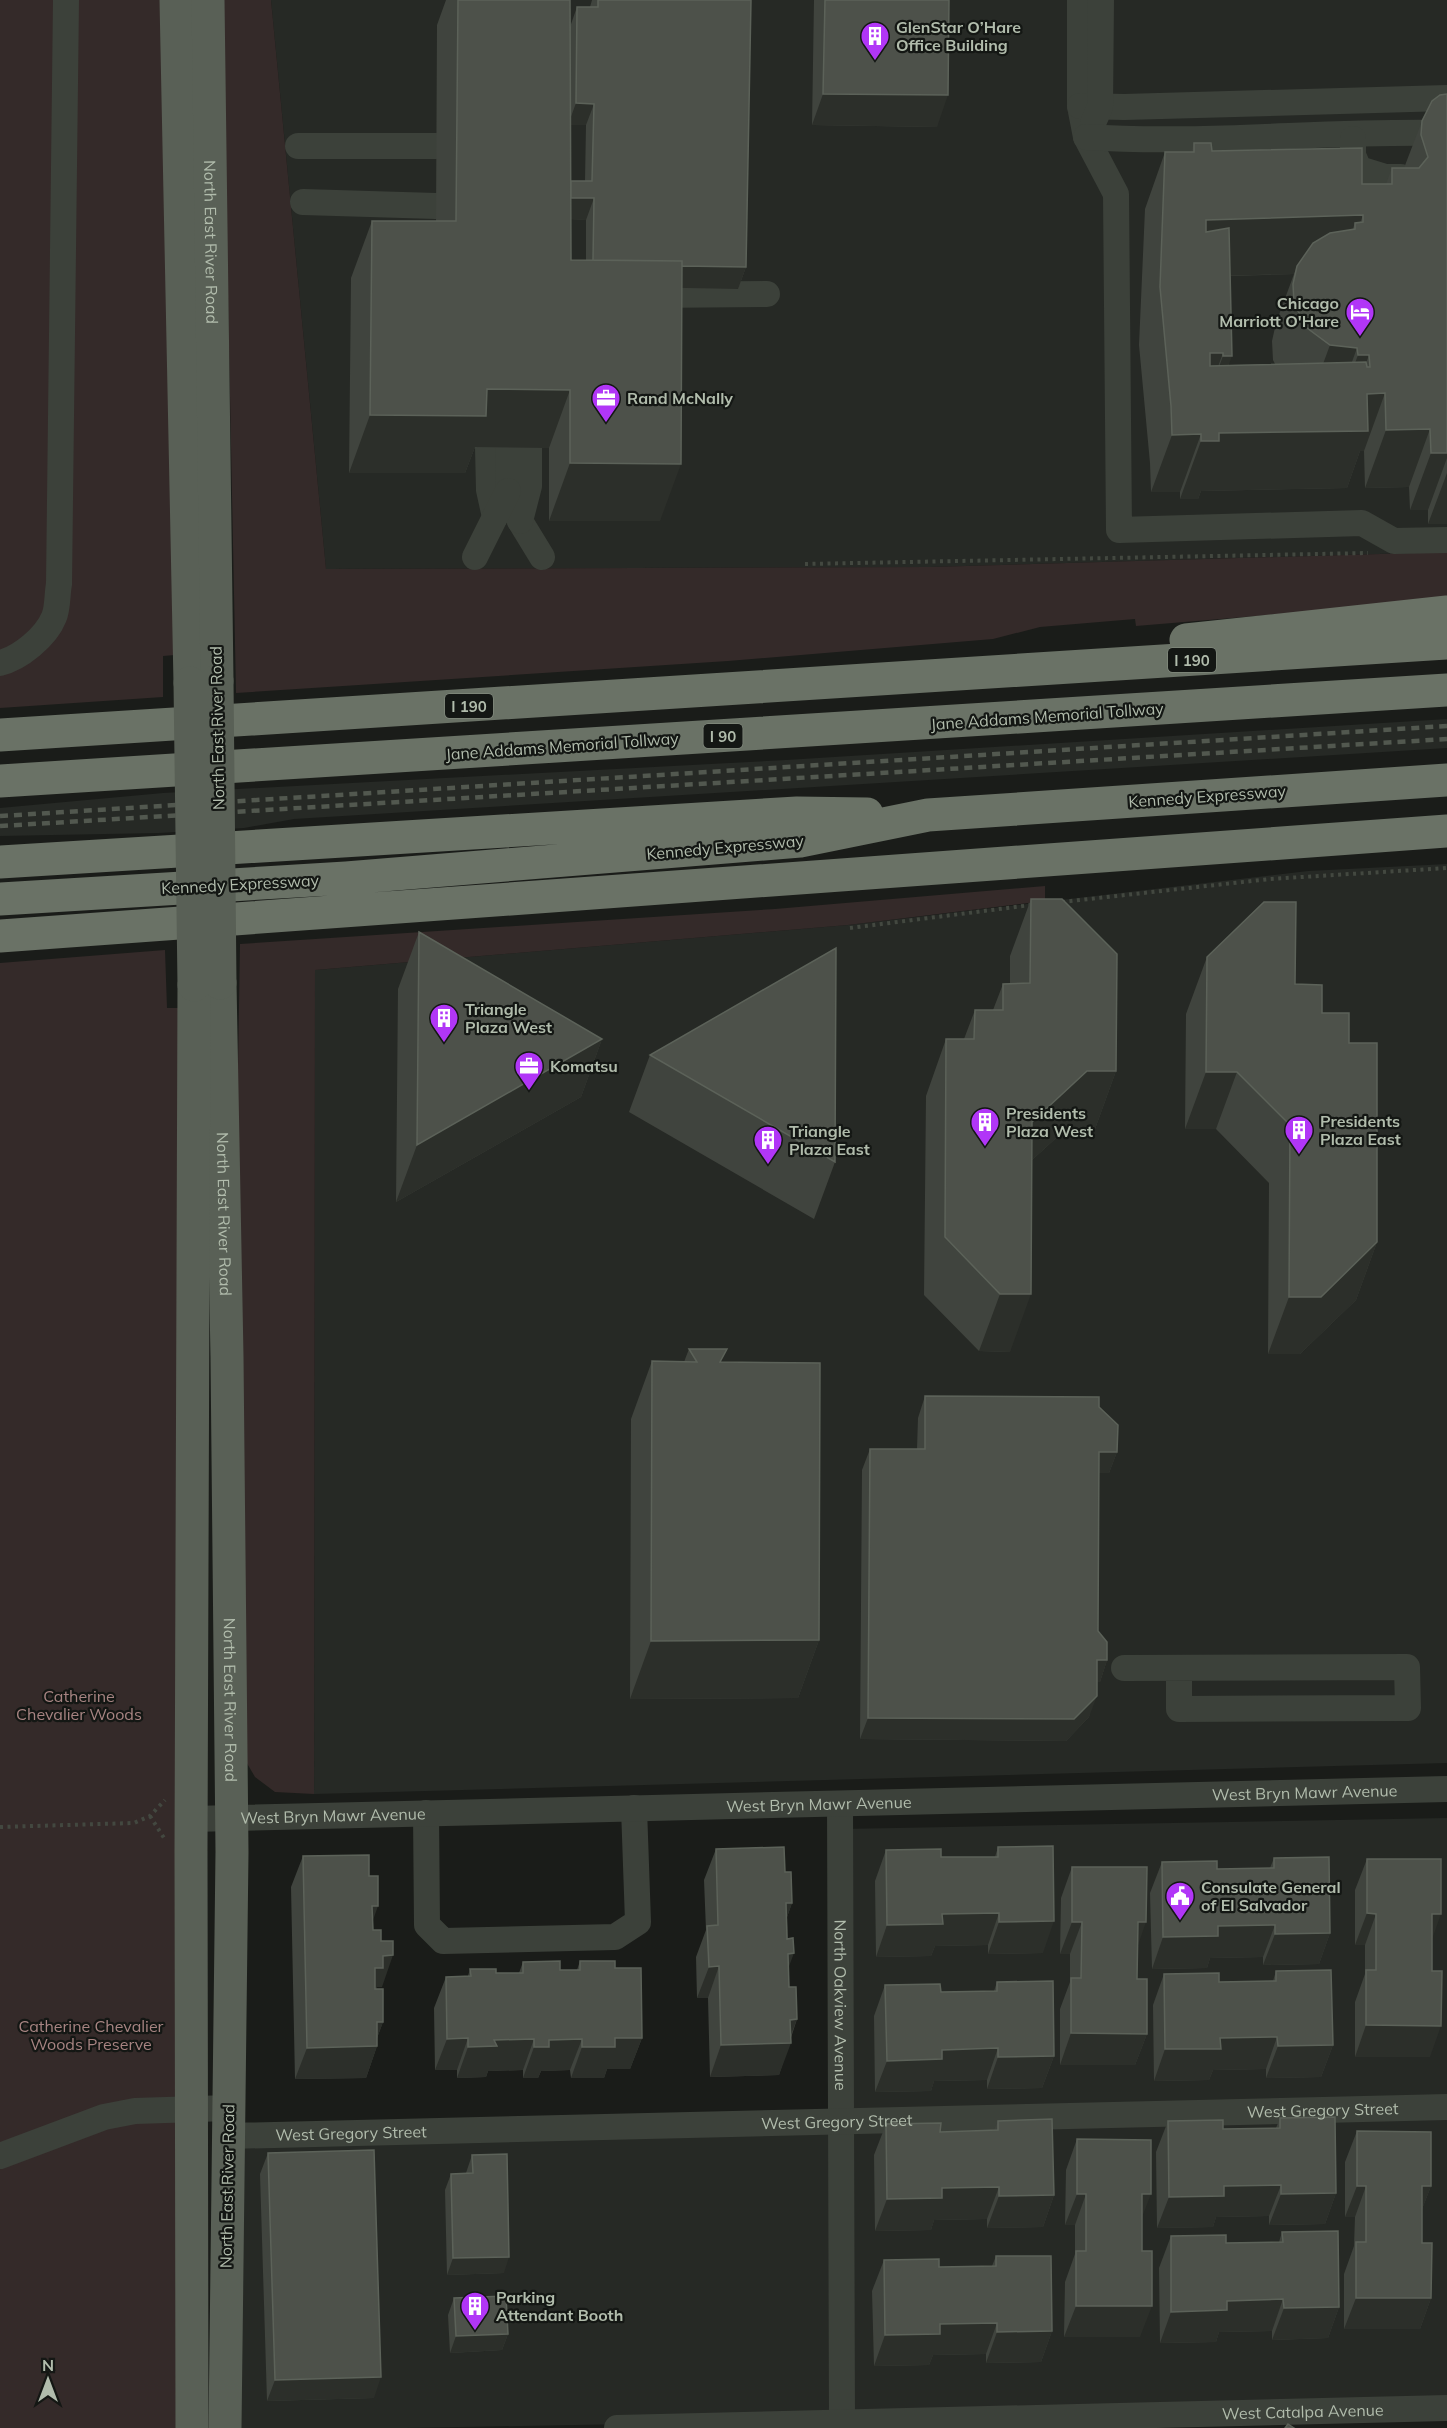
<svg xmlns="http://www.w3.org/2000/svg" width="1447" height="2428" font-family="Mulish,sans-serif">
	<style>
		.built { fill: #262925 }
		.green { fill: #342a29 }
		.lines { fill: none; stroke-linecap: round; stroke-linejoin: round }
		.path { stroke: #434840; stroke-width: 4; stroke-dasharray: 3 4.5; stroke-linecap: butt }
		.minor { stroke: #3c413a; stroke-width: 26 }
		.major { stroke: #596056; stroke-width: 33 }
		.highway { stroke: #6a7266; stroke-width: 33 }
		.rail { stroke: #52584f; stroke-width: 4.5; stroke-dasharray: 8 6; stroke-linecap: butt }
		.major-bridge { stroke: #596056; stroke-width: 33 }
		.wall { fill: #40443e; fill-rule: evenodd }
		.shaded-wall { fill: #2c2f2a }
		.building { fill: #4d514a; stroke: #5c6259; stroke-width: 1.5; fill-rule: evenodd }
		.labels { text-anchor: middle; dominant-baseline: central; stroke-width: 4.5; stroke-linejoin: round; paint-order: stroke }
		.shield { fill: #141714; stroke: #828a7e; stroke-width: 1.5 }
		.shield-label { font-size: 15px; font-weight: bold; fill: #b1bcac }
		.poi-label { font-size: 16px; font-weight: bold; fill: #b1bcac; stroke: #141714; text-anchor: start }
		.street-label { font-size: 16px; fill: #b1bcac; stroke: #141714 }
		.park-label { font-size: 16px; fill: #a78482; stroke: #141714 }
	</style>
	<rect width="100%" height="100%" fill="#1a1c19"/>
	<!-- built -->
	<path class="built" d="M271,0H1447V552L931,567L326,569Z
		M1447,719V748L294,819L244,828L159,833L0,836V808L163,793L786,760Z
		M1447,864V1763L314,1794L315,970L848,925L1308,871Z
		M1447,1818V2404L845,2420L407,2428H240L241,2136L844,2123L841,1829Z"/>
	<!-- green -->
	<path class="green" d="M0,0H161L175,655L163,656V697L0,708Z
		M222,0H271L326,569L931,567L1447,552V600L1136,626L1135,619L1040,627L993,639L728,661L236,693Z
		M1045,886V901L848,925L315,970L314,1794L275,1792L255,1777L241,1753L236,1188L240,944L775,909Z
		M165,950L167,1008H180L179,2428H0V963Z"/>
	<g class="lines">
		<!-- path -->
		<path class="path" d="M805,564L1368,553
			M1062,902L1270,879L1447,868
			M850,928L1031,905
			M150,1816L164,1838
			M0,1827L134,1823L150,1816L165,1800"/>
		<!-- minor -->
		<g class="minor">
			<path d="M1080,0V106L1086,137L1116,194L1119,530L1362,523L1394,541L1447,540"/>
			<path d="M1080,106L1124,107L1447,98"/>
			<path d="M1093,123L1100,107L1101,0"/>
			<path d="M1086,137C1206,145 1327,130 1447,133"/>
			<path d="M1353,139V155L1359,169L1385,177H1401"/>
			<path d="M298,146H436"/>
			<path d="M303,202L436,206"/>
			<path d="M649,295L767,294"/>
			<path d="M488,447L489,490L495,517"/>
			<path d="M509,447L508,491L520,521L542,557"/>
			<path d="M520,521L529,486V448"/>
			<path d="M475,557L508,491"/>
			<path d="M0,663C20,658 46,637 54,617C58,608 57,594 59,584L66,0"/>
			<path d="M1124,1668C1219,1668 1313,1667 1407,1667L1408,1708L1179,1709V1668"/>
			<path id="s1" d="M840,1804L842,2422"/>
			<path d="M426,1813L427,1925L443,1941L615,1937L638,1922L634,1808"/>
			<path id="s2" d="M191,1819L1447,1789"/>
			<path id="s3" d="M228,2136L1447,2107"/>
			<path d="M0,2156L104,2117L135,2111L228,2108"/>
			<path id="s4" d="M617,2428L1447,2408"/>
		</g>
		<!-- major -->
		<g class="major">
			<path d="M176,0L190,683"/>
			<path id="s5" d="M208,0L217,681"/>
			<path id="s6" d="M220,983L227,1357L232,1852L225,2428"/>
			<path d="M192,2428L191,1851L194,985"/>
		</g>
		<!-- highway -->
		<path class="highway" d="M1186,640L1447,612
			M0,735L1447,643
			M0,781L1447,690
			M0,862L797,813L867,814
			M0,899L346,878L800,841L928,815L1447,780
			M0,936L1447,831"/>
		<!-- rail -->
		<path class="rail" d="M0,816L1447,726
			M0,826L1447,739"/>
		<!-- major-bridge -->
		<path class="major-bridge" d="M217,681L220,983
			M190,683L194,985"/>
	</g>
	<!-- wall -->
	<path class="wall" d="M446,0H570V27L577,7H590L592,0H751L746,267L738,289L682,288L660,521H549V448L475,447L465,473H349L351,278L372,221H436L437,25ZM570,125H586L585,181H571ZM571,219L586,220V260H571Z
		M814,0H949L937,127L812,125Z
		M1447,94V524H1428V510H1410L1409,487L1365,488L1364,451H1360L1347,488L1201,491L1198,499H1180V492H1151L1150,463L1139,345L1145,209L1165,152H1191L1194,143L1212,151L1362,184H1386L1392,168H1404L1422,121ZM1294,274L1276,323L1272,341L1273,360L1275,364L1229,365L1230,276Z
		M1031,899L1116,1071L1095,1129H1066L1032,1160L1010,1352L979,1351L924,1295L926,1096L946,1039H964L975,1010H993L1003,984L1010,983V956Z
		M419,932L602,1039L581,1097L396,1202L398,989Z
		M1207,957L1322,1013L1349,1043L1377,1242L1356,1300L1300,1354H1268L1269,1183L1216,1129H1185L1186,1014Z
		M650,1055L835,1162L814,1219L629,1112Z
		M689,1349L722,1362L819,1640L798,1698L630,1699L631,1419L652,1361L684,1362Z
		M925,1396L1099,1407L1117,1452L1109,1473H1099L1098,1631L1107,1660L1100,1682H1097L1089,1717L1066,1741L860,1739L862,1470L870,1449H917L918,1418Z
		M998,1847L1043,1953L988,1954V1945L935,1946L931,1956L876,1957L875,1881L886,1850L941,1857H995Z
		M716,1849L785,1872L792,1903L787,1917L789,1987L797,2019L779,2075L710,2077L708,1998H697L696,1957L706,1930L704,1880Z
		M303,1856L369,1876L373,1930L382,1987H377L376,1989L383,2022L377,2038V2046L366,2078L295,2079L291,1887Z
		M1274,1858L1330,1933L1319,1964L1263,1965V1957L1210,1958L1207,1968L1152,1969L1150,1893L1162,1862L1217,1869L1270,1868Z
		M1367,1859L1432,1938L1430,2057H1355V2002L1365,1974V1945H1355V1890Z
		M1072,1867L1138,1946L1137,1979L1147,2034L1135,2065H1060V2009L1070,1982V1954H1060L1061,1898Z
		M580,1961L615,1968L642,2038L630,2069H607L604,2078H571L570,2070L541,2071L538,2078H523V2070L488,2071L486,2077L457,2078V2070H435L434,2008L446,1977L468,1976L470,1969L496,1973H519L523,1962L560,1970H577Z
		M1276,1971L1333,2045L1321,2077L1266,2078V2069L1213,2070L1209,2080L1154,2081L1153,2005L1164,1974L1219,1982L1273,1981Z
		M997,1982L1054,2056L1042,2088L987,2089V2080L934,2081L931,2091L875,2092L874,2016L885,1985L941,1992L994,1991Z
		M1280,2118L1336,2193L1325,2224L1269,2225V2216L1216,2217L1213,2227L1157,2228L1156,2152L1168,2121L1223,2129L1276,2128Z
		M998,2121L1054,2195L1043,2227L987,2228V2219L934,2220L931,2230L875,2231L874,2155L886,2124L940,2132L994,2130Z
		M1357,2131L1431,2186L1422,2209V2243L1431,2298L1420,2329H1344V2274L1354,2246L1355,2217H1345V2162Z
		M1077,2139L1142,2218L1140,2337H1064L1065,2282L1075,2254V2225H1065L1066,2170Z
		M268,2153L374,2398L267,2401L260,2174Z
		M472,2155L504,2273L447,2275L445,2190L451,2174L466,2173Z
		M1282,2232L1339,2307L1328,2338L1272,2340V2331L1219,2332L1216,2342L1160,2343L1159,2268L1171,2236L1226,2243L1279,2242Z
		M996,2256L1052,2331L1041,2362L986,2363V2354L933,2355L929,2365L874,2366L872,2291L884,2260L939,2267L992,2266Z
		M454,2298L508,2334L502,2350L450,2353L448,2315Z"/>
	<!-- shaded-wall -->
	<path class="shaded-wall" d="M823,94L948,95L937,127L812,125Z
		M576,103L594,104L586,125H568Z
		M570,198H594L586,220L562,219Z
		M1363,215L1342,273L1355,229V223L1336,273L1297,266L1294,274L1185,277L1206,220Z
		M593,264L746,267L738,289L585,286Z
		M1330,345L1357,348L1336,406L1309,402Z
		M1210,353H1223L1202,410Z
		M1358,355H1369L1348,412H1337Z
		M1223,356H1232L1211,413H1202Z
		M487,389L570,390L549,448L475,447L465,473H349L370,415Z
		M1385,393L1364,451H1360L1347,488L1201,491L1198,499H1180L1201,441L1219,433L1367,394Z
		M1430,429L1409,487L1365,488L1386,430Z
		M1201,434L1180,492H1151L1172,435Z
		M1431,453H1447V458L1428,510H1410Z
		M570,463L681,464L660,521H549Z
		M1447,473V524H1428Z
		M602,1039L581,1097L396,1202L417,1145Z
		M1087,1071H1116L1095,1129H1066L1011,1179L1032,1122Z
		M1206,1072H1237L1216,1129H1185Z
		M1377,1242L1356,1300L1300,1354H1268L1289,1297Z
		M1000,1294H1031L1010,1352L979,1351Z
		M1099,1452H1117L1109,1473H1091Z
		M819,1640L798,1698L630,1699L651,1641Z
		M1097,1660H1107L1100,1682H1089Z
		M1097,1696L1089,1717L1066,1741L860,1739L868,1718Z
		M786,1903H792L781,1934Z
		M372,1906H378L367,1937Z
		M999,1913L988,1945L935,1946L931,1956L876,1957L887,1925L942,1914Z
		M1367,1913L1376,1914L1365,1945H1355Z
		M1432,1914H1441L1430,1945Z
		M1054,1921L1043,1953L988,1954L999,1922Z
		M1072,1922H1082L1070,1954H1060Z
		M1138,1922H1146L1135,1954Z
		M1275,1925L1263,1957L1210,1958L1207,1968L1152,1969L1163,1937L1218,1926Z
		M1330,1933L1319,1964L1263,1965L1275,1934Z
		M794,1953L782,1985L788,1954Z
		M393,1955L382,1987H377L372,2000L375,1968L383,1956Z
		M719,1966L708,1998H697L709,1967Z
		M797,2019L788,2043H791L779,2075L710,2077L721,2045L790,2020Z
		M377,2022H383L374,2046H377L366,2078L295,2079L307,2048Z
		M1366,2025L1441,2026L1430,2057H1355Z
		M1071,2033L1147,2034L1135,2065H1060Z
		M1277,2037L1266,2069L1213,2070L1209,2080L1154,2081L1165,2049L1220,2038Z
		M468,2038L457,2070H435L447,2039Z
		M615,2038H642L630,2069H607L604,2078H571L582,2047Z
		M534,2039L523,2070L488,2071L486,2077L457,2078L468,2047L494,2040Z
		M582,2039L570,2070L541,2071L538,2078H523L534,2047L549,2040Z
		M1333,2045L1321,2077L1266,2078L1278,2046Z
		M998,2048L987,2080L934,2081L931,2091L875,2092L887,2061L942,2050Z
		M1054,2056L1042,2088L987,2089L998,2057Z
		M1281,2185L1269,2216L1216,2217L1213,2227L1157,2228L1169,2197L1224,2186Z
		M1357,2186H1366L1355,2217H1345Z
		M1422,2186H1431L1419,2217Z
		M999,2187L987,2219L934,2220L931,2230L875,2231L887,2199L942,2188Z
		M1336,2193L1325,2224L1269,2225L1281,2194Z
		M1077,2194H1086L1075,2225H1065Z
		M1142,2194H1151L1139,2225Z
		M1054,2195L1043,2227L987,2228L999,2196Z
		M509,2257L504,2273L447,2275L453,2258Z
		M1356,2298H1431L1420,2329H1344Z
		M1283,2299L1272,2331L1219,2332L1216,2342L1160,2343L1171,2312L1227,2301Z
		M1076,2306H1152L1140,2337H1064Z
		M1339,2307L1328,2338L1272,2340L1284,2308Z
		M997,2323L986,2354L933,2355L929,2365L874,2366L885,2335L940,2324Z
		M1052,2331L1041,2362L986,2363L997,2332Z
		M508,2334L502,2350L450,2353L456,2336Z
		M381,2377L374,2398L267,2401L275,2380Z"/>
	<!-- building -->
	<path class="building" d="M458,0H570L571,260L682,261L681,464L570,463V390L487,389L486,416L370,415L372,221H456Z
		M598,0H751L746,267L682,266V261L593,260L594,198H571V181H592L594,104L576,103L577,7H598Z
		M825,0H949L948,95L823,94Z
		M1447,94V453H1431L1430,429L1386,430L1385,393L1367,394L1368,431L1219,433V441H1201V434L1172,435L1171,406L1160,287L1165,152H1194V143H1211L1212,151L1362,148V184H1392V168H1419L1428,157L1421,135L1422,121L1432,101L1440,95ZM1363,215V222L1355,223V229L1330,233L1313,243L1297,266L1293,284L1294,303L1307,328L1330,345L1357,348L1358,355H1369L1370,367H1367L1366,362L1210,366V353H1223V356H1232L1229,228L1206,232V220Z
		M1031,899H1062L1117,954L1116,1071H1087L1032,1122L1031,1294H1000L945,1237L946,1039H974L975,1010H1003V984L1030,983Z
		M1264,902H1296L1295,984L1322,985V1013H1349V1043H1377V1242L1321,1297H1289L1290,1125L1237,1072H1206L1207,957Z
		M419,932L602,1039L417,1145Z
		M836,948L835,1162L650,1055Z
		M689,1349H727L720,1362L820,1363L819,1640L651,1641L652,1361L697,1362Z
		M925,1396L1099,1397V1407L1118,1425L1117,1452H1099L1098,1631L1107,1642V1660H1097V1696L1074,1719L868,1718L870,1449H925Z
		M1053,1846L1054,1921L999,1922V1913L942,1914L943,1924L887,1925L886,1850L941,1849V1857H998V1847Z
		M784,1847L785,1872H791L792,1903H786L787,1939L793,1938L794,1953L788,1954L789,1987H796L797,2019L790,2020L791,2043L721,2045L719,1966L709,1967L707,1926L718,1925L716,1849Z
		M369,1855V1876H378V1906H372L373,1930H381V1941H393V1955L383,1956V1968H375V1989H383V2022H377V2046L307,2048L303,1856Z
		M1329,1857L1330,1933L1275,1934V1925L1218,1926V1936L1163,1937L1162,1862L1217,1861V1869L1274,1868V1858Z
		M1367,1859H1441V1914H1432V1971H1442L1441,2026L1366,2025V1970H1376V1914L1367,1913Z
		M1072,1867H1147L1146,1922H1138L1137,1979H1147V2034L1071,2033V1978H1081L1082,1922H1072Z
		M560,1961V1970H580V1961H615V1968H641L642,2038H615V2047H582V2039L549,2040V2047H534V2039L494,2040L497,2046L468,2047V2038L447,2039L446,1977L471,1976L470,1969H496V1973H523V1962Z
		M1331,1970L1333,2045L1278,2046L1277,2037L1220,2038L1221,2049H1165L1164,1974L1219,1973V1982L1276,1981V1971Z
		M1053,1981L1054,2056L998,2057V2048L942,2050V2059L887,2061L885,1985L940,1984L941,1992L997,1991V1982Z
		M1335,2117L1336,2193L1281,2194V2185L1224,2186V2196L1169,2197L1168,2121L1223,2120V2129L1280,2128V2118Z
		M1052,2119L1054,2195L999,2196V2187L942,2188V2198L887,2199L886,2124L941,2123L940,2132L998,2130V2121Z
		M1357,2131L1431,2132V2186H1422V2243H1432L1431,2298H1356V2242H1366V2186H1357Z
		M1077,2139L1151,2140V2194H1142V2251H1152V2306H1076V2251H1086V2194H1077Z
		M374,2150L381,2377L275,2380L268,2153Z
		M507,2154L509,2257L453,2258L451,2174L473,2173L472,2155Z
		M1338,2231L1339,2307L1284,2308L1283,2299L1227,2301V2310L1171,2312V2236L1226,2235V2243L1283,2242L1282,2232Z
		M996,2256H1051L1052,2331L997,2332V2323L940,2324V2334L885,2335L884,2260L939,2259V2267L996,2266Z
		M506,2296L508,2334L456,2336L454,2298Z
		M1288,2424L1294,2428H1285Z"/>
	<!-- icons -->
	<defs>
		<g id="building-pin" transform="scale(1.5)"><path d="M0 17L-7.5 6A9.5 9.5 0 1 1 7.5 6Z" fill="#b136f7" stroke="#141714"/><path d="M-4-6H4V6H1V3H-1V6H-4ZM-2.5-4.3h1.7v1.8h-1.7ZM.8-4.3h1.7v1.8H.8ZM-2.5-1h1.7V.8h-1.7ZM.8-1h1.7V.8H.8Z" fill="#fff"/></g>
		<g id="hotel-pin" transform="scale(1.5)"><path d="M0 17L-7.5 6A9.5 9.5 0 1 1 7.5 6Z" fill="#b136f7" stroke="#141714"/><path d="M-6-4.5h1.5V1H6V5H4.5V3h-9V5H-6ZM-4 0a1.8 1.8 0 1 1 3.6 0ZM.5 0V-2.5h3Q6-2.5 6 0Z" fill="#fff"/></g>
		<g id="office-pin" transform="scale(1.5)"><path d="M0 17L-7.5 6A9.5 9.5 0 1 1 7.5 6Z" fill="#b136f7" stroke="#141714"/><path d="M-6-3h4V-5.5h4V-3h4V5H-6ZM-1-4.5V-3h2v-1.5ZM-6 0V1H6V0Z" fill="#fff"/></g>
		<g id="civic-pin" transform="scale(1.5)"><path d="M0 17L-7.5 6A9.5 9.5 0 1 1 7.5 6Z" fill="#b136f7" stroke="#141714"/><path d="M-.6-6.5H3V-4.5H.6V-3L4-1V1h2V6H-6V1h2V-1L-.6-3ZM-1.2 2.5V6h2.4V2.5Z" fill="#fff"/></g>
	</defs>
	<g fill-rule="evenodd">
		<use href="#building-pin" x="875" y="36"/>
		<use href="#hotel-pin" x="1360" y="312"/>
		<use href="#office-pin" x="606" y="398"/>
		<use href="#building-pin" x="444" y="1018"/>
		<use href="#office-pin" x="529" y="1066"/>
		<use href="#building-pin" x="985" y="1122"/>
		<use href="#building-pin" x="1299" y="1130"/>
		<use href="#building-pin" x="768" y="1140"/>
		<use href="#civic-pin" x="1180" y="1896"/>
		<use href="#building-pin" x="475" y="2306"/>
	</g>
	<g class="labels">
		<!-- shield labels -->
		<g class="shield">
			<rect x="1168" y="648" width="48" height="24" rx="4.5"/>
			<rect x="445" y="694" width="48" height="24" rx="4.5"/>
			<rect x="703.5" y="724" width="39" height="24" rx="4.5"/>
		</g>
		<g class="shield-label">
			<text x="1192" y="660">I 190</text>
			<text x="469" y="706">I 190</text>
			<text x="723" y="736">I 90</text>
		</g>
		<!-- poi labels -->
		<g class="poi-label">
			<text x="896" y="27">GlenStar O’Hare<tspan x="896" dy="18">Office Building</tspan></text>
			<text x="1339" y="303" text-anchor="end">Chicago<tspan x="1339" dy="18">Marriott O'Hare</tspan></text>
			<text x="627" y="398">Rand McNally</text>
			<text x="465" y="1009">Triangle<tspan x="465" dy="18">Plaza West</tspan></text>
			<text x="550" y="1066">Komatsu</text>
			<text x="1006" y="1113">Presidents<tspan x="1006" dy="18">Plaza West</tspan></text>
			<text x="1320" y="1121">Presidents<tspan x="1320" dy="18">Plaza East</tspan></text>
			<text x="789" y="1131">Triangle<tspan x="789" dy="18">Plaza East</tspan></text>
			<text x="1201" y="1887">Consulate General<tspan x="1201" dy="18">of El Salvador</tspan></text>
			<text x="496" y="2297">Parking<tspan x="496" dy="18">Attendant Booth</tspan></text>
		</g>
		<!-- street labels -->
		<g class="street-label">
			<text stroke="none"><textPath href="#s5" startOffset="242">North East River Road</textPath></text>
			<text transform="translate(1047 716) rotate(-4)">Jane Addams Memorial Tollway</text>
			<text transform="translate(217 728) rotate(-91)">North East River Road</text>
			<text transform="translate(562 746) rotate(-4)">Jane Addams Memorial Tollway</text>
			<text transform="translate(1207 796) rotate(-4)">Kennedy Expressway</text>
			<text transform="translate(725 847) rotate(-5)">Kennedy Expressway</text>
			<text transform="translate(240 884) rotate(-3)">Kennedy Expressway</text>
			<text stroke="none"><textPath href="#s6" startOffset="231">North East River Road</textPath></text>
			<text stroke="none"><textPath href="#s6" startOffset="717">North East River Road</textPath></text>
			<text stroke="none"><textPath href="#s2" startOffset="1114">West Bryn Mawr Avenue</textPath></text>
			<text stroke="none"><textPath href="#s2" startOffset="628">West Bryn Mawr Avenue</textPath></text>
			<text stroke="none"><textPath href="#s2" startOffset="142">West Bryn Mawr Avenue</textPath></text>
			<text stroke="none"><textPath href="#s1" startOffset="201">North Oakview Avenue</textPath></text>
			<text stroke="none"><textPath href="#s3" startOffset="1095">West Gregory Street</textPath></text>
			<text stroke="none"><textPath href="#s3" startOffset="609">West Gregory Street</textPath></text>
			<text stroke="none"><textPath href="#s3" startOffset="123">West Gregory Street</textPath></text>
			<text transform="translate(227 2186) rotate(-89)">North East River Road</text>
			<text stroke="none"><textPath href="#s4" startOffset="686">West Catalpa Avenue</textPath></text>
		</g>
		<!-- park labels -->
		<g class="park-label">
			<text x="79" y="1696">Catherine<tspan x="79" dy="18">Chevalier Woods</tspan></text>
			<text x="91" y="2026">Catherine Chevalier<tspan x="91" dy="18">Woods Preserve</tspan></text>
		</g>
	</g>
	<!-- north arrow -->
	<g transform="translate(48 2380)" stroke="#141714" stroke-width="4.5" paint-order="stroke">
	<path d="M0-4.5L10 22L0 15L-10 22Z" fill="#b1bcac"/>
	<text y="-9" font-size="16" font-weight="bold" text-anchor="middle" fill="#b1bcac">N</text>
	</g>
</svg>
